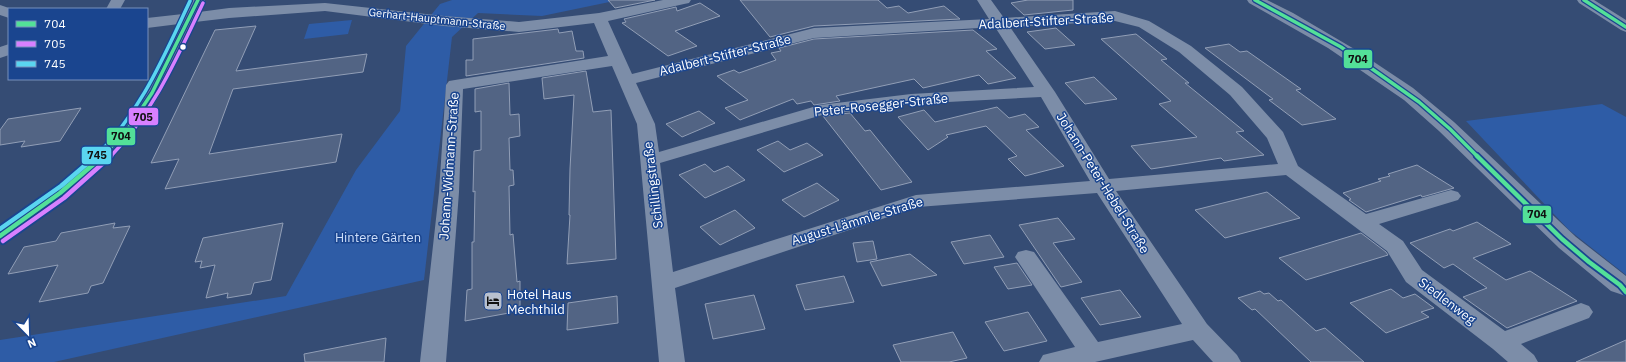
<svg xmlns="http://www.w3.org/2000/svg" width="1626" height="362" font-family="'IBM Plex Sans',sans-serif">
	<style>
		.green { fill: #2e5ca6 }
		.building { fill: #526484; stroke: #919eb6 }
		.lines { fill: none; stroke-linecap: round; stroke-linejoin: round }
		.minor { fill: #7c8da8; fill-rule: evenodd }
		.major { fill: #7c8ca7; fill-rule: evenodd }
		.bus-1-far1-casing { stroke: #1a458f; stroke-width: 6 }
		.bus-1-casing { stroke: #1a458f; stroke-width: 8 }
		.bus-2-far1-casing { stroke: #1a458f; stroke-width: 6 }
		.bus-2-casing { stroke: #1a458f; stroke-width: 8 }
		.bus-3-far1-casing { stroke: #1a458f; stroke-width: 6 }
		.bus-3-casing { stroke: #1a458f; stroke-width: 8 }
		.bus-1-far1 { stroke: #53e098; stroke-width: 3.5 }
		.bus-1 { stroke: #53e098; stroke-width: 4.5 }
		.bus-2-far1 { stroke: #d880ff; stroke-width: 3.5 }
		.bus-2 { stroke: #d880ff; stroke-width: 4.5 }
		.bus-3-far1 { stroke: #5ad5f0; stroke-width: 3.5 }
		.bus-3 { stroke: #5ad5f0; stroke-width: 4.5 }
		.bus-dot { fill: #fff; stroke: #1a458f; stroke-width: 1.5 }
		.labels { text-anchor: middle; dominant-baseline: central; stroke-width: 3; stroke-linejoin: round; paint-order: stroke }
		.far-street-label { font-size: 11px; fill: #fff; stroke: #1a458f }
		.street-label { font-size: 13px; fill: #fff; stroke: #1a458f }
		.park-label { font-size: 13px; fill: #cedffa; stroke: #1a458f }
		.poi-label { font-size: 13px; fill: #fff; stroke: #1a458f; text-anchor: start }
		.line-badge { stroke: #1a458f; stroke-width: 1.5 }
		.pale-badge-label { font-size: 11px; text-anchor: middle; font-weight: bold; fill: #111 }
	</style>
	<rect width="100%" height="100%" fill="#354c74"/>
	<!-- green -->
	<path class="green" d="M452,0H619L542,16L478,13L452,37L424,280L54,362H0V340L286,296L356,170L400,111L406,46L440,4Z
		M352,20L348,34L304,39L309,24Z
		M1602,104L1626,117V275L1569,230L1466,121Z"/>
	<!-- building -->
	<path class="building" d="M608,0H655L615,8Z
		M740,0H878L887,8L899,6L908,13L944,6L960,19L814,26L770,37Z
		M1028,0H1073V10L1024,15L1011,3Z
		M700,3L720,16L675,31L697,46L668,56L622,23L626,22L624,19L676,7L677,11Z
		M256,26L236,71L367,54L363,72L233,89L209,154L342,134L336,162L165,189L179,159L151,163L215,30Z
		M1056,28L1075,45L1045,49L1027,32Z
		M558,29L559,33L572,31L576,51H583L584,58L466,76V60H473V39Z
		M973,30L997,49L986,51L1016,78L988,84L979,75L923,88L914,79L836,96L840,101L814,105L811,101L797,104L793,99L740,120L725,108L748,100L717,76L734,70L739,73L776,60L771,53L781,51L779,48L814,39Z
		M1136,34L1167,59L1161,60L1189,83H1185L1244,131L1236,132L1264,155L1224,161L1221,158L1151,169L1131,146L1197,137L1159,104L1171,101L1101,39Z
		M1229,44L1240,52L1247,51L1301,89L1296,90L1336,119L1302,125L1269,100L1273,99L1205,48Z
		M586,71L593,112L611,110L616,259L567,264L570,215H569L570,169L574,95L544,99L542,78Z
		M1094,77L1117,99L1085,104L1065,83Z
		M509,83L510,115L519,114L520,136L509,138L510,170H513L514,185L509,186L510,235L513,234L517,282L520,281V311L465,321L467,290L472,289V242H474L475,191L473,192L474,151L481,150V111L475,112V89Z
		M997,107L1009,118L1025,114L1039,127L1026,130L1064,166L1025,176L1008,159L1017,156L986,126L946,135L948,137L928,150L898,117L924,110L935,122Z
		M81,108L60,141L21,147L25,141L0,145V130L8,119Z
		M699,111L715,123L682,137L666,124Z
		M850,113L865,131L870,130L912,182L881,190L823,116Z
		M778,141L790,150L807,143L823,155L784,172L757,150Z
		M705,164L714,172L728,166L745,180L705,198L679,175Z
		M1417,165L1454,188L1422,197L1421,195L1366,212L1349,200L1351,199L1343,193L1381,181L1378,179L1390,176L1388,174Z
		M817,183L839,200L804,217L782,200Z
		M1267,192L1300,218L1225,238L1195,210Z
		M735,210L755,228L720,245L700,227Z
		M1058,218L1075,239L1053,243L1082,282L1061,287L1019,225Z
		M1477,222L1511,244L1473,258L1506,280L1530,271L1577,301L1507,328L1463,297L1487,288L1453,264L1444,268L1410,243L1450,229L1453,231Z
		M115,223L113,228L130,226L103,283L91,286L88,293L39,302L58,265L8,274L24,247L56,241L61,233Z
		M283,223L271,280L254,283L251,294L227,298L228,293L206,298L215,265L200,268L202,261L195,262L203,238Z
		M1361,233L1386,252L1388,255L1306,280L1279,258Z
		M990,235L1004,257L964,264L951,242Z
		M873,241L877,259L857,262L853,243Z
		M910,254L937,275L882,286L870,262Z
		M1017,263L1032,285L1008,289L994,267Z
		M844,276L854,302L805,310L796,285Z
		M1391,289L1403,298L1415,294L1434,308L1421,312L1429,317L1386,333L1350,303Z
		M1120,290L1141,317L1100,325L1081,298Z
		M1260,291L1264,294L1269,293L1278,301L1281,300L1316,331L1325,328L1364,362H1311L1255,309L1252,310L1238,298Z
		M754,295L765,329L713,339L705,304Z
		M617,296L618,323L567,330L568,303Z
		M1028,312L1047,341L1004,351L985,322Z
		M953,332L967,358L949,362H901L893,345Z
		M386,338L384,362H305L304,354Z
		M1626,340V362H1576Z"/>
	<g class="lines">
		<!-- minor -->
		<path class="minor" d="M111,0H125L120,9H106Z
			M191,0H205L199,12L229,8L325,3L444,16L519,22L599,13L663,0H691L689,3L684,4L608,21L632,74L814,28L989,19L977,0H991L1004,18L1115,11L1149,21L1191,46L1242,87L1283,132L1298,166L1366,214L1451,190L1458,192L1461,196L1458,200L1379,224L1403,241L1422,270L1505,331L1581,303L1589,306L1593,312L1589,318L1521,344L1534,355L1538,362H1508L1493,349L1406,282L1387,251L1286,175L1116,191L1207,324L1237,355L1241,362H1213L1193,340L1095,362H1039L1043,355L1075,347L1015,257L1018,252L1026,250L1034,252L1098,342L1182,324L1097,193L918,207L675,288L685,362H659L637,124L612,66L463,89L459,192L446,362H420L439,192L446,85L449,81L455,80L608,56L594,23L519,32L444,26L325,11L229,18L195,22C182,50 170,79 153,106C117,163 62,203 8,241L0,243V226C50,192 102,156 136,105C153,79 165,51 179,24L147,28V18L183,14ZM1115,21L1139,27L1179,52L1230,95L1267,138L1278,164L1109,179L1055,92L1010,27ZM995,27L1034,87L911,94L820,105L659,152L655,124L636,83L814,38ZM1041,97L1090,181L916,195L673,272L660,163L822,115L911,104Z
			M1577,0H1594L1626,20V32L1621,30L1579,3Z
			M0,5L12,9H9V18L0,15Z
			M9,44V55L0,58V47Z"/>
		<!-- major -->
		<path class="major" d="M1247,0H1267L1293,13L1356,50L1413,88L1454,122L1576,237L1626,276V296L1611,291L1559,248L1439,131L1404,100L1328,48L1249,3Z"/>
		<!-- bus-1-far1 casing -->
		<g class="bus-1-far1-casing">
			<path id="bus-1-far1" d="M1255,0L1341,47L1419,102L1450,129L1478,157
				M1584,0L1626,27
				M102,157L130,126L152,93L198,0"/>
		</g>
		<!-- bus-1 casing -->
		<g class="bus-1-casing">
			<path id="bus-1" d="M1477,156L1562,239L1589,262L1620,285L1626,292
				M0,236L60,193L103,156"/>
		</g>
		<!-- bus-2-far1 casing -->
		<g class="bus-2-far1-casing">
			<path id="bus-2-far1" d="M110,157C153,113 177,58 203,3"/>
		</g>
		<!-- bus-2 casing -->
		<g class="bus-2-casing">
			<path id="bus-2" d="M3,241L64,198L111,156"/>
		</g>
		<!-- bus-3-far1 casing -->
		<g class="bus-3-far1-casing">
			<path id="bus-3-far1" d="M95,157C140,114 164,56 190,1"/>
		</g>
		<!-- bus-3 casing -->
		<g class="bus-3-casing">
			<path id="bus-3" d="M0,229L61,186L96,156"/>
		</g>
		<!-- bus-1-far1 -->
		<use href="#bus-1-far1" class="bus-1-far1"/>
		<!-- bus-1 -->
		<use href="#bus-1" class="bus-1"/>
		<!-- bus-2-far1 -->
		<use href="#bus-2-far1" class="bus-2-far1"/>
		<!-- bus-2 -->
		<use href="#bus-2" class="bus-2"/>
		<!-- bus-3-far1 -->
		<use href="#bus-3-far1" class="bus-3-far1"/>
		<!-- bus-3 -->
		<use href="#bus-3" class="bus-3"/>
	</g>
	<!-- icons -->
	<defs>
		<g id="hotel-square" transform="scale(1)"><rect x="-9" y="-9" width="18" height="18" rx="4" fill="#b8c0ce" stroke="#1a458f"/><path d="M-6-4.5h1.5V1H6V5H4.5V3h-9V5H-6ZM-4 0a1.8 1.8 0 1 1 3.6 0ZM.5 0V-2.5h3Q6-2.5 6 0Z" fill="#111"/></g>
	</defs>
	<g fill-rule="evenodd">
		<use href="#hotel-square" x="493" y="301"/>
	</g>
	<!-- markers -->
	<circle class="bus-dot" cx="183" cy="47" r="3.5"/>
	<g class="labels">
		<!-- far-street labels -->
		<g class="far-street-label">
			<text transform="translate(437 19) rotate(6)">Gerhart-Hauptmann-Straße</text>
		</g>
		<!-- street labels -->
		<g class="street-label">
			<text transform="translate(1046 21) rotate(-3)">Adalbert-Stifter-Straße</text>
			<text transform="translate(725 55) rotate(-14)">Adalbert-Stifter-Straße</text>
			<text transform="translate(881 105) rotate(-6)">Peter-Rosegger-Straße</text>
			<text transform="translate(449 166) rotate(-86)">Johann-Widmann-Straße</text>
			<text transform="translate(1103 183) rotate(58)">Johann-Peter-Hebel-Straße</text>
			<text transform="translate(653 185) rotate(-97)">Schillingstraße</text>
			<text transform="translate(857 221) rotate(-17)">August-Lämmle-Straße</text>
			<text transform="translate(1447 301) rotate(37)">Siedlenweg</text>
		</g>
		<!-- park labels -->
		<g class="park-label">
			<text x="378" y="237">Hintere Gärten</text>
		</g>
		<!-- poi labels -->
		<g class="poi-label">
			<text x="507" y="294">Hotel Haus<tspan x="507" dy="15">Mechthild</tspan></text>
		</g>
	</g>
	<g class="line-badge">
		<rect x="1343" y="49" width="30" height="20" rx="4" fill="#53e098"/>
		<rect x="128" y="107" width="31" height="19" rx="4" fill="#d880ff"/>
		<rect x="106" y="127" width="30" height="19" rx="4" fill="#53e098"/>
		<rect x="81" y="146" width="31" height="19" rx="4" fill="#5ad5f0"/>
		<rect x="1522" y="205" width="30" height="19" rx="4" fill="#53e098"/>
	</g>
	<g class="pale-badge-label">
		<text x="1358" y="63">704</text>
		<text x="143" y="121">705</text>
		<text x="121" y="140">704</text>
		<text x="97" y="159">745</text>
		<text x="1537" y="218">704</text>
	</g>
	<!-- legend -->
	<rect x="8" y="8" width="140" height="72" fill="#1a458f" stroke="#768fbc"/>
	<rect x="16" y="21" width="20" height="6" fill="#53e098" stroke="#768fbc"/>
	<text x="44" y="28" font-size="12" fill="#ffffff">704</text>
	<rect x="16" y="41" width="20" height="6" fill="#d880ff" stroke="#768fbc"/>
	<text x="44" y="48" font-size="12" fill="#ffffff">705</text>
	<rect x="16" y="61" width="20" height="6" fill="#5ad5f0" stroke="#768fbc"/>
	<text x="44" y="68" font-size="12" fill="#ffffff">745</text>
	<!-- north arrow -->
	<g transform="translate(28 334) rotate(157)" stroke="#1a458f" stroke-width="3" paint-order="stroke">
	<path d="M0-3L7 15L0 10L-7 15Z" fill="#ffffff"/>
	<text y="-6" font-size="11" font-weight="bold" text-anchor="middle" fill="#ffffff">N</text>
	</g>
</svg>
